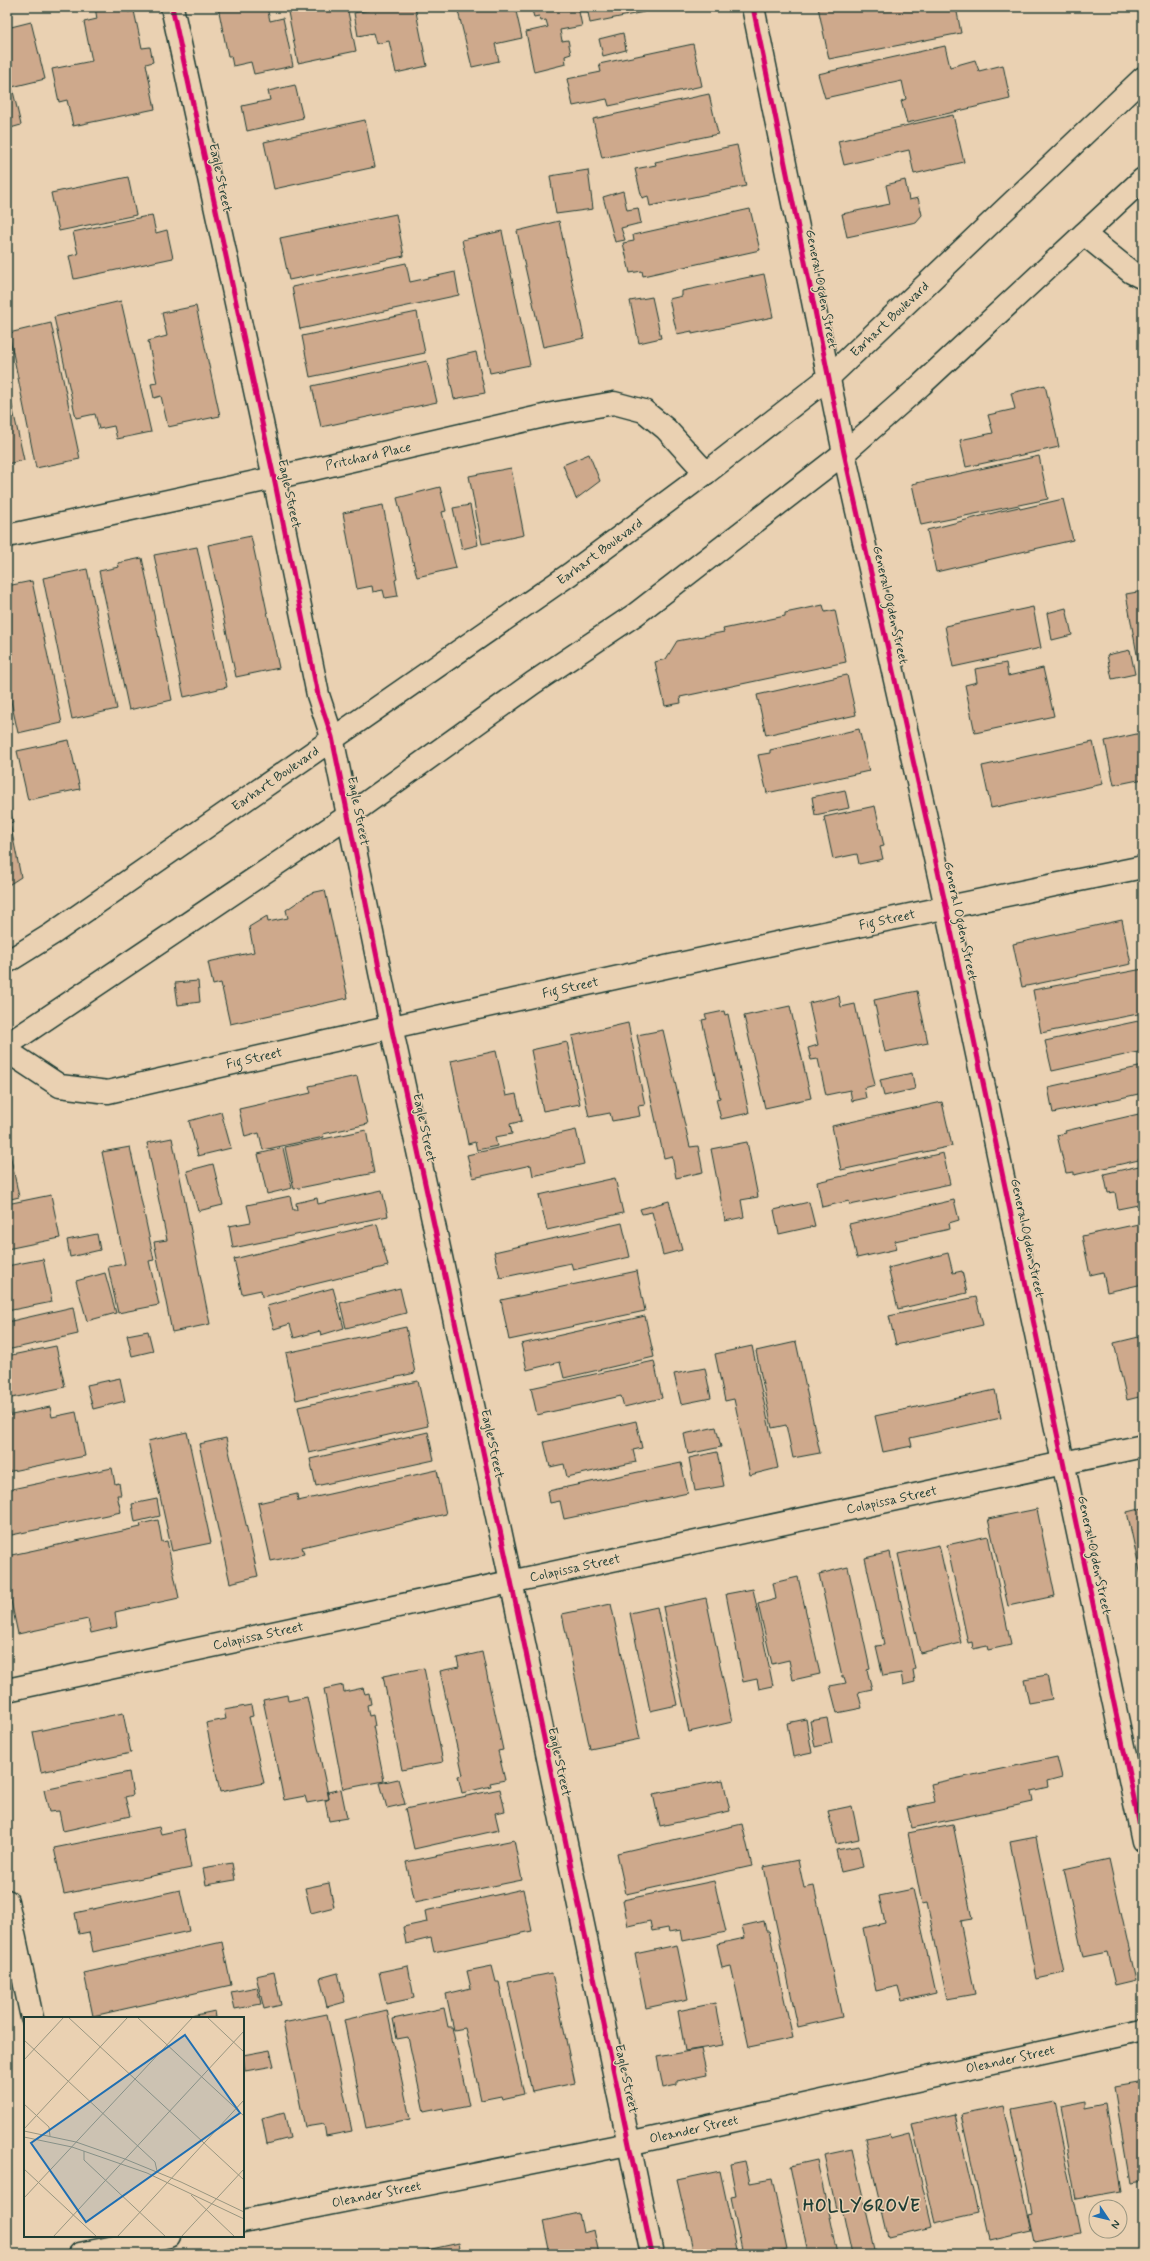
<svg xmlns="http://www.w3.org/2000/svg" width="1150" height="2261" font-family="Mynerve,sans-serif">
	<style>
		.building { fill: #cea98c; stroke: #1f3d34 }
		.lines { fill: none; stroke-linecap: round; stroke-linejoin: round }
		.minor-casing { stroke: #1f3d34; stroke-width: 25 }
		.primary-casing { stroke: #1f3d34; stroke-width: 25 }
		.minor { stroke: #ead1b2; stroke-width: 22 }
		.primary { stroke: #ead1b2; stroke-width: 22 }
		.cycleway-casing { stroke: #ead1b2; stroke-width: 8 }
		.cycleway { stroke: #d6006c; stroke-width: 5 }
		.labels { text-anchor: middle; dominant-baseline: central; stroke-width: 3; stroke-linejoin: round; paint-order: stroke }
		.street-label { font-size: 13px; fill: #1f3d34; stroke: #ead1b2 }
		.district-label { font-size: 17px; font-weight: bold; letter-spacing: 1px; fill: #1f3d34; stroke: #ead1b2 }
		.inset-road { fill: none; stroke: #999680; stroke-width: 1 }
		.view { fill: #1f6fb2; fill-opacity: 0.15; stroke: #1f6fb2; stroke-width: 2 }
		.inset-edge { fill: none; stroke: #1f3d34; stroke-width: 2 }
	</style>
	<rect width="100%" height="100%" fill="#ead1b2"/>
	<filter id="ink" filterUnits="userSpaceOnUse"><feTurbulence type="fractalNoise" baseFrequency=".025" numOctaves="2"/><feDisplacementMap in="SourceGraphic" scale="8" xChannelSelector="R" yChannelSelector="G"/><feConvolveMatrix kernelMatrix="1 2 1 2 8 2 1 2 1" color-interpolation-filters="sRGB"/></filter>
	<g filter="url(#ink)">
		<!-- building -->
		<path class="building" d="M95,7H127L128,12L134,11L142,48L150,47L153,62L146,64L155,109L73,126L67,100L59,102L52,69L92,61L84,22L97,19Z
			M218,7H267L270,21L283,18L293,66L254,74L251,62L233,66L231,56H228Z
			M287,7H347L356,51L298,63Z
			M368,7H415L427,66L396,73L389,41L376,44L373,33L358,36L354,13L369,10Z
			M457,7H515L522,38L495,44L499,61L472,67Z
			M531,7H578L582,26L560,30L562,41L568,40L571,54L565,56L566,64L534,72L526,32L548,27L546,20L541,21L539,16L534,17Z
			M587,7H643L644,12L590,23Z
			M818,7H956L961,33L829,59Z
			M998,7H1015L999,11Z
			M31,22L45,79L12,87L21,125L7,129V28Z
			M623,33L626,50L603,56L599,39Z
			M693,44L702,86L609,106L607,99L573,106L567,79L601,72L599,64Z
			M945,46L950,67L975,60L979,71L1003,65L1010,99L907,123L901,101L906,99L902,81L825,98L818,74Z
			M295,85L303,118L247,131L242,106L270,100L268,91Z
			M709,94L718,134L602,158L593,119Z
			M953,115L964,162L914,174L909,150L844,165L838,141Z
			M365,120L375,167L274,189L264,142Z
			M737,145L746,186L650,206L648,196L642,198L635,169L656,165L655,162Z
			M588,170L593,209L556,214L550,176Z
			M128,177L136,215L59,231L51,193Z
			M905,180L909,200L918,198L922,215L916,222L847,237L842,214L890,204L886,185Z
			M623,191L627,210L638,208L641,223L621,228L625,240L615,242L603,197Z
			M750,209L760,250L643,276L642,271L630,273L623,243L634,241L633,235Z
			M396,214L404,256L289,280L280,238Z
			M152,215L156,233L167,230L173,258L74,279L69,256L78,254L73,232Z
			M559,221L584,338L543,347L517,231Z
			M502,231L530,365L490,373L462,240Z
			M406,263L410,282L455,272L459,295L300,329L292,287Z
			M764,274L773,317L692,334V331L677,334L669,299L682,296V291Z
			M652,297L661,338L639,343L630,301Z
			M121,301L151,432L117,439L114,426L99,429L95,414L76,418L54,317Z
			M196,306L220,416L168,427L161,396L154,398L151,384L157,383L148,341L167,336L162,313Z
			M417,312L425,353L310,377L302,336Z
			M51,323L80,459L36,468L9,333Z
			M476,352L485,393L454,399L446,359Z
			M427,361L437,402L321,427L312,386Z
			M7,383L24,460L7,464Z
			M1045,385L1059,447L966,467L960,440L993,433L988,415L1015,409L1011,393Z
			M589,454L600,481L576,499L563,465Z
			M1039,456L1048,499L921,525L912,484Z
			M511,468L524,535L482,544L469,476Z
			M440,487L446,511L442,512L456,568L417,577L397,498Z
			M1063,499L1073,540L936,572L927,530L1001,511L1019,507L1020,509Z
			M383,505L397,579L395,580L398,596L385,598L383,590L373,592L372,586L357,589L343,513Z
			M470,505L478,545L462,549L453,508Z
			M251,536L279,668L236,677L208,545Z
			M197,547L227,687L184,697L154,555Z
			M142,558L172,700L129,710L99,571L119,567L118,563Z
			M87,569L117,709L72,719L43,578Z
			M32,581L62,723L18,733L7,683V586Z
			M1143,591V671H1140L1126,594Z
			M823,605L825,612L835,610L846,662L680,697L681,703L665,706L655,662L666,659L677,641L724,632L723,629L785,616V613Z
			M1033,607L1041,648L953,667L945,626Z
			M1066,608L1072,635L1052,640L1047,613Z
			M1130,650L1135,674L1112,679L1107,655Z
			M1006,663L1008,676L1043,668L1054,716L975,733L965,685L977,682L975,669Z
			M847,675L856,715L766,735L757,695Z
			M859,729L869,771L767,793L758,755L770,753V750Z
			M1141,733L1143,741V779L1114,785L1105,741Z
			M69,740L80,789L28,800L17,751Z
			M1093,742L1103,784L991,808L982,766Z
			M845,790L849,808L815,815L812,797Z
			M7,797L13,822L10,823L21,877L7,886Z
			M875,806L884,846L880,847L883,859L859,864L857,854L833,859L824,817Z
			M325,890L348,998L230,1024L221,983L213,985L208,962L254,952L249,927L267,916L268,922L288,918L286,910L311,893Z
			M1122,920L1131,964L1022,987L1013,944Z
			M1143,969V1013L1041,1033L1033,990Z
			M198,981L200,1002L178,1005L175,983Z
			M917,991L928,1043L885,1052L874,1000Z
			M839,996L841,1007L855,1004L862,1037L864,1036L875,1085L864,1088L866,1098L852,1101L850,1090L826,1095L818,1059L811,1060L808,1048L818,1045L809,1003Z
			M790,1006L811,1098L765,1108L744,1016Z
			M724,1011L725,1015L728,1014L749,1113L721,1119L716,1099L720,1098L702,1020L707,1019L705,1015Z
			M1143,1020V1051L1052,1071L1045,1041Z
			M628,1023L645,1105L638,1106L640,1116L612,1121L610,1113L589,1117L572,1036Z
			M663,1030L690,1147L698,1146L703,1172L676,1178L672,1156L664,1158L637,1035Z
			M567,1042L580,1104L543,1111L531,1050Z
			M496,1051L506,1096L516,1094L522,1121L510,1124L512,1134L495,1137L497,1146L477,1150L475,1142L468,1144L451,1061Z
			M1143,1066V1093L1053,1113L1048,1087Z
			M912,1073L915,1089L884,1096L880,1080Z
			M357,1076L368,1124L323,1134L324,1137L263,1150L259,1133L245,1137L239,1109L311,1093L309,1086Z
			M942,1102L952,1146L841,1170L832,1126Z
			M221,1112L231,1148L198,1156L189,1121Z
			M1143,1113V1159L1074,1175V1172L1066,1173L1057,1135L1066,1133L1065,1131Z
			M366,1130L374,1173L294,1189L285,1147Z
			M576,1130L584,1164L533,1176L531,1165L473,1178L467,1155Z
			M172,1138L210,1324L172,1332L154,1242L167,1240L147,1143Z
			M747,1142L758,1197L741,1200L744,1217L725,1221L711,1149Z
			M130,1147L154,1260L149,1261L159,1305L118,1313L108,1267L125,1264L102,1152Z
			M283,1148L292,1188L267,1194L258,1154Z
			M943,1153L950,1184L850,1205L849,1201L822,1207L817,1182Z
			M10,1154L19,1197L7,1200V1155Z
			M213,1164L223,1205L198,1211L187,1171Z
			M1143,1165V1204L1118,1209L1115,1192L1108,1193L1104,1174Z
			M615,1178L623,1213L547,1230L539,1195Z
			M382,1190L388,1216L233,1248L229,1226L251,1222L247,1205L290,1196L293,1210H297L296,1203L317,1198L318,1204Z
			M51,1195L60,1238L7,1249V1204Z
			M954,1200L959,1220L949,1223L950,1229L895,1241L897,1249L857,1258L849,1224Z
			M669,1201L682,1250L663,1255L652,1212L642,1214L640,1209Z
			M809,1202L815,1226L779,1234L774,1210Z
			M622,1223L630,1257L573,1270L571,1263L500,1278L494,1252Z
			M1143,1223V1284L1107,1292L1103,1272L1090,1275L1082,1236Z
			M377,1224L388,1266L262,1297L261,1290L242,1294L234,1259Z
			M97,1234L100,1250L70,1257L67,1240Z
			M948,1253L953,1273L962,1271L967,1293L898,1309L888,1268Z
			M43,1259L52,1302L7,1311V1266Z
			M637,1271L645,1311L509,1340L501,1300Z
			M105,1273L116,1313L87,1321L76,1281Z
			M333,1288L344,1328L321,1335L320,1331L294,1338L290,1324L274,1329L267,1306Z
			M400,1288L406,1313L346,1328L340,1303Z
			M976,1297L983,1325L896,1345L889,1316Z
			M73,1307L78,1334L7,1350V1322Z
			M645,1316L654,1357L564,1378L560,1362L527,1370L521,1344Z
			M406,1327L415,1373L296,1400L286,1353Z
			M148,1331L153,1351L132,1356L127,1335Z
			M1143,1336V1396L1127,1400L1114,1343Z
			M796,1342L820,1453L793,1458L786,1425L772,1428L756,1351Z
			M56,1346L65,1387L7,1399V1356Z
			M752,1346L778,1468L750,1475L734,1399L725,1401L715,1354Z
			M654,1361L662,1398L624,1407L621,1396L537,1415L531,1388Z
			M705,1368L711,1398L681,1404L674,1374Z
			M120,1378L125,1401L93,1409L87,1385Z
			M418,1381L428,1426L309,1453L298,1407Z
			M995,1390L1001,1418L910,1438L912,1446L883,1452L875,1416Z
			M50,1407L52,1417L76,1412L85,1456L7,1472V1416Z
			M636,1421L642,1448L633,1450L636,1462L567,1477L564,1464L550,1467L544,1442Z
			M716,1427L721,1447L688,1454L684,1434Z
			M187,1432L211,1543L172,1551L148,1441Z
			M428,1432L434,1460L316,1486L310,1459Z
			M226,1438L258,1576L230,1583L199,1444Z
			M717,1452L724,1486L695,1491L689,1458Z
			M681,1463L688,1493L564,1519L560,1501L550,1503L548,1491Z
			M112,1468L115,1484L119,1483L121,1495H117L121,1512L7,1536V1490Z
			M437,1470L446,1514L302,1547L304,1554L271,1561L258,1503L297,1494L298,1501Z
			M157,1499L160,1516L135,1522L132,1504Z
			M1143,1508V1585L1127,1512Z
			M1037,1509L1055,1596L1008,1606L988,1519Z
			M158,1520L162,1542L167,1541L179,1598L115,1612L117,1627L91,1633L88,1619L18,1634L7,1582V1556L141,1527L140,1524Z
			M988,1536L1011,1645L988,1650L987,1646L973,1649L972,1642L968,1643L947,1545Z
			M939,1545L961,1643L920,1653L898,1554Z
			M890,1552L915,1669L913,1670L915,1682L903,1685L901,1673L883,1676L876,1646L884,1645L865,1558Z
			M848,1567L870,1669L867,1670L872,1689L858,1692L862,1708L837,1713L830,1686L846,1683L844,1677H842L819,1574Z
			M798,1577L820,1674L793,1680L789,1660L772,1664L758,1604L776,1599L773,1583Z
			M753,1589L773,1686L759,1689L757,1679L743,1682L726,1594Z
			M706,1598L732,1722L689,1732L663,1607Z
			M611,1604L640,1739L590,1749L562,1614Z
			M657,1607L677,1705L650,1711L630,1613Z
			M482,1652L503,1750L498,1751L505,1780L490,1783L491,1786L462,1793L458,1776L463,1775L440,1671L459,1667L457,1658Z
			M424,1668L443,1762L402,1770L383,1676Z
			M1047,1675L1052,1699L1029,1703L1024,1679Z
			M343,1685L344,1692L363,1688L365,1694L369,1693L371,1704L367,1705L369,1716L373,1715L375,1726H373L384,1781L343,1789L324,1689Z
			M287,1695L288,1701L307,1697L329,1799L307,1803L305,1796L284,1800L263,1700Z
			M251,1705L253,1716L249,1717L264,1783L220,1792L206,1723L226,1719L224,1710Z
			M123,1713L131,1753L41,1772L33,1732Z
			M827,1718L832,1743L815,1747L810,1721Z
			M806,1719L812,1753L793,1757L787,1723Z
			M1057,1757L1062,1777L1047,1781L1048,1787L1031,1791L1033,1802L912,1828L907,1808L935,1802L931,1784Z
			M129,1772L133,1795L125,1797L130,1816L63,1831L59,1811L49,1812L44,1790Z
			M398,1779L405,1804L387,1808L380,1783Z
			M723,1780L730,1811L660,1826L653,1794Z
			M341,1789L347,1818L329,1821L325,1801L329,1799L328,1792Z
			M500,1789L505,1811L495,1813L499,1830L414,1849L405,1809Z
			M852,1806L859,1839L836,1844L828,1811Z
			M742,1824L752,1866L626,1894L617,1853Z
			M953,1824L972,1919L960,1921L975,1994L947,1999L927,1903L922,1904L908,1833Z
			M159,1827L161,1834L184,1829L191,1868L64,1894L54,1848Z
			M1036,1837L1064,1973L1037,1979L1010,1842Z
			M514,1840L522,1880L415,1902L406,1862Z
			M859,1846L863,1867L841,1872L836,1850Z
			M1109,1859L1136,1980L1115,1985L1107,1952L1083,1957L1064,1869Z
			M798,1860L804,1888L814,1886L842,2017L798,2027L764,1867Z
			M232,1863L235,1880L206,1885L203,1868Z
			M714,1881L726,1932L683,1941L681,1930L669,1932L668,1928L652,1931L650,1921L628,1926L623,1900Z
			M329,1883L334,1907L311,1913L305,1888Z
			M523,1889L532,1931L434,1952L431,1938L406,1944L403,1927L427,1922L425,1911Z
			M913,1889L936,1993L902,2001L898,1986L876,1991L863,1928L885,1923L879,1896Z
			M180,1890L189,1931L93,1952L89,1932L79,1934L75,1913Z
			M764,1921L766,1931H769L793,2038L749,2047L731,1966L722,1968L717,1944L745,1938L742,1926Z
			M222,1942L231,1985L93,2016L84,1973Z
			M677,1945L688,1999L646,2008L635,1954Z
			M408,1966L414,1998L386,2004L379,1972Z
			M492,1966L496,1982H499L524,2094L502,2099L501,2096L481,2100L465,2028L454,2030L446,1994L471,1988L467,1971Z
			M274,1972L281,2005L264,2009L256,1976Z
			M338,1973L345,2002L327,2007L320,1978Z
			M552,1973L575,2083L532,2092L508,1982Z
			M257,1987L261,2004L235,2009L231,1992Z
			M715,2003L723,2045L685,2051L678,2011Z
			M444,2008L448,2027H452L469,2106L444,2111L443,2108L424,2112L408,2037L397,2039L393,2019Z
			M387,2010L410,2119L366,2128L344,2020Z
			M215,2011L216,2018H182Z
			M327,2014L352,2131L326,2136L324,2124L305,2127L283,2023Z
			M701,2049L707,2075L677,2081V2085L663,2088L657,2057Z
			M270,2050L274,2066L245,2071L243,2055Z
			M1143,2082V2181L1130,2183L1114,2087Z
			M1053,2101L1080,2233L1035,2242L1029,2214L1033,2213L1012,2109Z
			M1086,2101V2107L1106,2103L1121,2191L1076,2199L1059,2106Z
			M1004,2106L1032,2231L989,2241L961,2115Z
			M284,2112L290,2138L267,2144L262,2118Z
			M955,2114L978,2213L935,2223L912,2124Z
			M910,2133L932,2227L888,2237L865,2139L890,2134L891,2138Z
			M852,2149L876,2254H852L842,2208L836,2209L824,2155Z
			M817,2160L837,2254H803L808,2253L790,2166Z
			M745,2161L750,2183L772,2179L787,2249L763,2254H743L731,2197L736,2196L730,2164Z
			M720,2171L738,2254H694L677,2180Z
			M579,2213L583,2233L594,2230L599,2254H550L543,2221Z
			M459,2243L461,2254H419L418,2252Z
			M527,2249L528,2254H502Z"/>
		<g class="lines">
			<!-- minor casing -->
			<g class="minor-casing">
				<g id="minor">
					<path d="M172,7L274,478L318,695L332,737L391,1026L511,1581L652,2254"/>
					<path d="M753,7L844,453L946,907L1143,1841"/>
					<path d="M1084,234L1131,272L1143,278"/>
					<path id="s1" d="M7,536L274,478L557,413L614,403L644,411L666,429L706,473"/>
					<path id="s2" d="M7,1051L60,1086L108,1092C452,1012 797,937 1143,867"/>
					<path id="s3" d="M7,1690L1143,1446"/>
					<path d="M7,1901L32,2018"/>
					<path id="s4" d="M243,2221L628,2144L1143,2030"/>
					<path d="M80,2254L169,2236"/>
				</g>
			</g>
			<!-- primary casing -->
			<g class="primary-casing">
				<g id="primary">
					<path id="s5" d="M7,962L52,934L570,574L706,473L828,378L1143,78"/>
					<path d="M7,1045L348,816L533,683L636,614L844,453L921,385L1143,179"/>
				</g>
			</g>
			<!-- minor -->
			<use href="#minor" class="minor"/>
			<!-- primary -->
			<use href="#primary" class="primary"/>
			<!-- cycleway casing -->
			<g class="cycleway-casing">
				<path id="cycleway" d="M172,7L274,478L318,695L332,737L391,1026L511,1581L652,2254
					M753,7L844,453L946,907L1143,1841"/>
			</g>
			<!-- cycleway -->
			<use href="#cycleway" class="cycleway"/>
		</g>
	</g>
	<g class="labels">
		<!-- street labels -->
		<g class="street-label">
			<text transform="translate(220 178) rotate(78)">Eagle Street</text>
			<text transform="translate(821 289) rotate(79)">General Ogden Street</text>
			<text stroke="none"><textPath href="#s5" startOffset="1093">Earhart Boulevard</textPath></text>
			<text stroke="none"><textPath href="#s1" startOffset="370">Pritchard Place</textPath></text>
			<text transform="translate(289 494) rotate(78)">Eagle Street</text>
			<text stroke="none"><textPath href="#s5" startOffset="721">Earhart Boulevard</textPath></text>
			<text transform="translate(890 605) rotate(77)">General Ogden Street</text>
			<text stroke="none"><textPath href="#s5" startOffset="325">Earhart Boulevard</textPath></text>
			<text transform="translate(358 811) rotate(79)">Eagle Street</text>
			<text stroke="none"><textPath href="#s2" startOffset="910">Fig Street</textPath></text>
			<text transform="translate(960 921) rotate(78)">General Ogden Street</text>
			<text stroke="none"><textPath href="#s2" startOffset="586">Fig Street</textPath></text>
			<text stroke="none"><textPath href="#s2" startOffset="262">Fig Street</textPath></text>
			<text transform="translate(424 1128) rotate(78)">Eagle Street</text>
			<text transform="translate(1027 1238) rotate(78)">General Ogden Street</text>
			<text transform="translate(492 1444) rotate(78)">Eagle Street</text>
			<text stroke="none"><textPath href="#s3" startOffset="905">Colapissa Street</textPath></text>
			<text transform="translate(1094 1555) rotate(78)">General Ogden Street</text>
			<text stroke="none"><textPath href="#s3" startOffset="581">Colapissa Street</textPath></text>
			<text stroke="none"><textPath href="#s3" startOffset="257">Colapissa Street</textPath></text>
			<text transform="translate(559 1762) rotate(78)">Eagle Street</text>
			<text stroke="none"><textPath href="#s4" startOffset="784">Oleander Street</textPath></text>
			<text transform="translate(626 2079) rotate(78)">Eagle Street</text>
			<text stroke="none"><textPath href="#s4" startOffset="460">Oleander Street</textPath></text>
			<text stroke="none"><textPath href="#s4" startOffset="136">Oleander Street</textPath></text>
		</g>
		<!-- district labels -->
		<g class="district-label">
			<text x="862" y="2206">HOLLYGROVE</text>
		</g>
	</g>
	<!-- overview -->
	<g transform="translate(24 2017)">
		<rect width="220" height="220" fill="#ead1b2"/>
		<path class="inset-road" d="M44,0L220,163M113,0L220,99M183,0L220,35M0,23L131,145L133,154M0,43L40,0M0,87L25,110L26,119M0,112L104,0M0,114L52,125L101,142L157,165L220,195M0,120L48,130L123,156L220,202M60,134V143L142,220M0,152L73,220M167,178L211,220M0,181L169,0M29,220L220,14M93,220L220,83M157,220L220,152"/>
		<path class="view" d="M161,18L216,96L62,205L7,126Z"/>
		<rect width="220" height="220" class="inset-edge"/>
	</g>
	<!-- margin -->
	<rect width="1150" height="2261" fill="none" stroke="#ead1b2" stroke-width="24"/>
	<rect x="12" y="12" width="1126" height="2237" fill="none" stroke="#1f3d34" stroke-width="1.5" filter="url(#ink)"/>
	<!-- north arrow -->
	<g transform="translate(1108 2219) rotate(125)"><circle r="19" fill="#ead1b2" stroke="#999680"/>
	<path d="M0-3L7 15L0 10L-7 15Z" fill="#1f6fb2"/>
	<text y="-6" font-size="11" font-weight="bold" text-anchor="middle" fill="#1f3d34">N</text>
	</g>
</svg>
